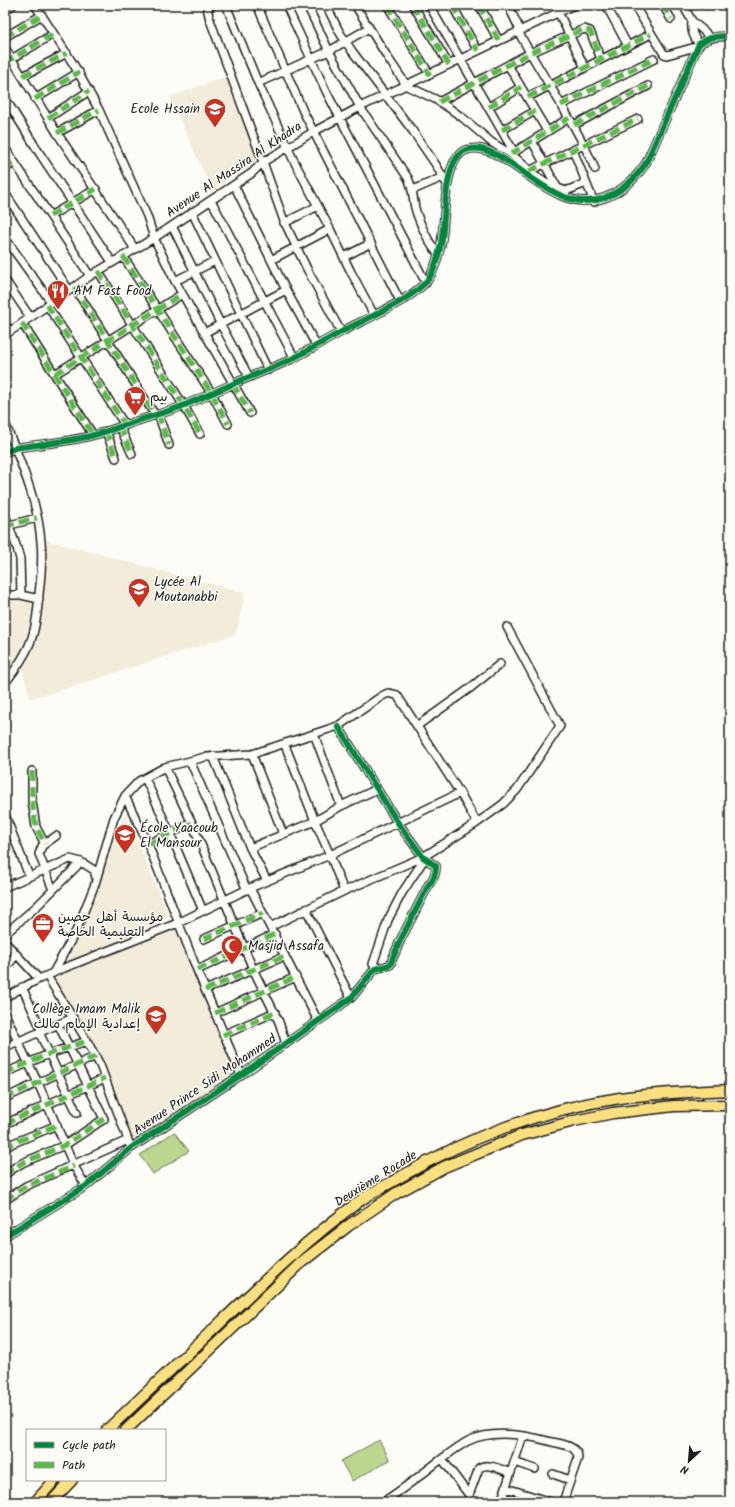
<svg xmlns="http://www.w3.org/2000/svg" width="735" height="1507" font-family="Kalam,'Playpen Sans Arabic',sans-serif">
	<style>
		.built { fill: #f4ecda }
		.green { fill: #bbd78f; stroke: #6c7a56 }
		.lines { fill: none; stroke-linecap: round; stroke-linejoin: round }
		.minor-casing { stroke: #1c1c1c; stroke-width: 10 }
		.highway-casing { stroke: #1c1c1c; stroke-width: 13 }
		.minor { stroke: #fdfcf7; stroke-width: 7 }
		.highway { stroke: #fce080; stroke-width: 10 }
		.quiet { stroke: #58b947; stroke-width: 5; stroke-dasharray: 10 5; stroke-linecap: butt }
		.cycleway-casing { stroke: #fdfcf7; stroke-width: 8 }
		.cycleway { stroke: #00873e; stroke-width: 6 }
		.labels { text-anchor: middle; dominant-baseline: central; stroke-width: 3; stroke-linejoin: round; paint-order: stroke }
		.poi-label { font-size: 13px; fill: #1c1c1c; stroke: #fdfcf7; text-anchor: start }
		.street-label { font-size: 13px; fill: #1c1c1c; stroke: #fdfcf7 }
	</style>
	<rect width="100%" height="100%" fill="#fdfcf7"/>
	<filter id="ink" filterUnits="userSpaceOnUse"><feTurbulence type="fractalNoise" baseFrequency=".025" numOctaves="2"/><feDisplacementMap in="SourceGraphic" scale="8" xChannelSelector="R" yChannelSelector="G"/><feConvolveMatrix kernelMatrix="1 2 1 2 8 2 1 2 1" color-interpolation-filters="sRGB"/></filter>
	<g filter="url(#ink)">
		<!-- built -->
		<path class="built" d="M229,75L257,161L212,191L170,97Z
			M38,538L245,593L236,634L56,692L30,698L20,660L5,680V598L38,599L39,567Z
			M125,814L169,916L69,965L174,927L197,967L242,1070L131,1148L101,1065L46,974L63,967Z"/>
		<!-- green -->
		<path class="green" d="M174,1132L189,1151L153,1174L140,1155Z
			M379,1440L390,1460L352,1481L341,1461Z"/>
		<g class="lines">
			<!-- minor casing -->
			<g class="minor-casing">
				<path id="minor" d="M35,5L74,65L99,110L147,216L154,238L175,281L250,413
					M212,5L207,8L210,20L263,162L284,221L307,269L341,332
					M226,5L258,83L293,159L330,229L351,272L374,315
					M257,5L303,111L400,301
					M286,5L327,93L426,283
					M307,5L329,51L360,107L408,178C413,188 413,198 415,208C418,219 430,247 438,253
					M326,5L340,33L352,51L412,130L436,165L448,186
					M355,5L388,58L407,86L435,99L449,108L463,118L491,142L511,154L536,176L552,186L566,191L586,183
					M387,5L430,75
					M413,5L449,65
					M429,5L514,152
					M452,5L478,51
					M479,5L499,41
					M508,5L520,30
					M555,5L585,68
					M606,5L628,46
					M634,5L664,54L667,55L699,46
					M663,5L671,19
					M683,5L692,21L705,32L709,38
					M706,5H717
					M5,10L13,5
					M692,21C691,31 693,37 699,44
					M518,31C543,78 574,120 595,169
					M5,37L42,15
					M5,48L57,133L135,249
					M5,63L53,34
					M508,65L547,131
					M23,76L67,53
					M258,83L329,51L369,28
					M528,97L651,34
					M5,98L40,154L112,262
					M35,99L79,72
					M439,102L530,53L584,29L590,31L601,59
					M561,105L654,59
					M489,107L521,87
					M48,118L89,91
					M574,125L648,86
					M502,130L535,111
					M57,133L99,110
					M532,141L558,189
					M5,148L90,276
					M573,150L594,202
					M511,154L569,118
					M5,169L14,162
					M529,171L638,119
					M234,185L286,290L316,345
					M413,190L443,177
					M5,193L69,290
					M211,200L294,357
					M192,212L268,370
					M50,216L96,189
					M284,223L318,206
					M172,226L221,325L249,377
					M5,238L51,302
					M123,256L212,394L228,424
					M344,257L371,243
					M271,260L330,229
					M98,271L184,406L200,434
					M5,280L30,317
					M175,281L215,261
					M74,287L155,415
					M47,305L125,425
					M22,323L93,435
					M5,324L10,331
					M204,333L286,290
					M5,335L90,276L154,238L252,173L263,162L280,152L313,132L360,107L574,5
					M55,374L182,294
					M158,414L169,445
					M5,423C20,461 38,501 41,542C43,559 41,577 39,594C36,635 31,650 5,683
					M120,427L132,454
					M106,431L116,458
					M5,452L15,448C41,444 69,442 94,435C109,431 125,425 140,420C155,415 171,411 185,405C201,398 217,391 233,384C253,375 273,368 292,359C309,350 325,341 341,332C365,319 405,303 424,284C434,275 438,256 441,244C446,223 442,159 466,150C504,136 549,218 604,198C623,191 635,179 646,163L699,44C709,37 718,35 730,37
					M5,515L17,548L20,559L21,595
					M6,526L37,518
					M5,595H21L39,599
					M417,726L469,689L500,664
					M314,734L341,806
					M285,745L315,821L330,855L344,891
					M213,756L250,848
					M190,761L205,757L252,754
					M165,767L192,823L253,969L279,1022L286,1044
					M32,771V801L36,827L45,844
					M145,778L170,833L203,911
					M125,796L148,844L197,970L241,1075
					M5,815L29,876
					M283,834L252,754L338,726L382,696L388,693L397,695L460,793
					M148,844L192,823
					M267,881L250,848L315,821L341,806L377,789
					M5,887L70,859L81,862L94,870L96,878
					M250,888L318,1021
					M53,890L39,854L42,846L56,836
					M306,909L351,998
					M270,927L344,891L423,857L477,823L503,804L517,790L560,726L507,627
					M5,934L37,906L81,862
					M204,939L263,913
					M5,942L39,979
					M378,968L373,964L388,920L402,893L425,858
					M5,969L16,955
					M197,970L275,934
					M53,973L76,931L95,884L114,818L125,796L139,781L165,767L190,761L247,890
					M47,976L87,1041L100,1065L131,1148
					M22,987L42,1031
					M205,990L285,956
					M5,997L39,979L64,968L178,923L250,888L330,855L460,793L477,823
					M215,1013L296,977
					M5,1014L38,1083L74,1166L86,1186
					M39,1032L77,1113
					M223,1035L275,1012
					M5,1047L73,1018
					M5,1073L49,1054L87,1041
					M5,1098L96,1056
					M5,1124L105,1078
					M5,1148L11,1144L57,1125
					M5,1174L22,1163L65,1145L104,1119L58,1024
					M5,1200L26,1186L128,1140
					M5,1236L86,1186L131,1148L241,1075L351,998L375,969L390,965L400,941L429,884C434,879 436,874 436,866L423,857L398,823L338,726
					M442,1459L469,1495
					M514,1462L535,1469
					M553,1474L570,1480
					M506,1488L551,1502
					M383,1502C404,1489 423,1473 443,1458C451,1452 459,1446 468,1441C493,1429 527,1435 552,1442C562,1444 578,1446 578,1458L563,1502
					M467,1502L470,1499L469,1495L479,1468C488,1462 502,1470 511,1473
					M501,1502L523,1436"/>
			</g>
			<!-- highway casing -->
			<g class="highway-casing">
				<path id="highway" d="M107,1430C144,1395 182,1359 219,1324C265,1280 310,1237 361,1200C374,1191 389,1184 402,1176C468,1137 544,1109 620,1098C656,1093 693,1092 730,1090
					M126,1430L303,1261L348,1226L395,1194L444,1167L522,1135L574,1121L613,1113L674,1106L730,1105
					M35,1502L55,1480
					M51,1502L72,1480"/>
			</g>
			<!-- minor -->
			<use href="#minor" class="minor"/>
			<!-- highway -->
			<use href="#highway" class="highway"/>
			<!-- quiet -->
			<path class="quiet" d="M387,5L430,75
				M413,5L449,65
				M452,5L478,51
				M479,5L499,41
				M663,5L671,19
				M510,8L517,5
				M5,10L13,5
				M5,37L42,15
				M5,63L53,34
				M23,76L67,53
				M528,97L651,34
				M35,99L79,72
				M439,102L530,53L584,29L590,31L601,59
				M561,105L654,59
				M489,107L521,87
				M48,118L89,91
				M574,125L648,86
				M502,130L535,111
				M57,133L99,110
				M511,154L569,118
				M5,169L14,162
				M529,171L638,119
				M50,216L96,189
				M123,256L212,394L228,424
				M98,271L184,406L200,434
				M74,287L155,415
				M47,305L125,425
				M22,323L93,435
				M55,374L182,294
				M233,384L250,413
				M158,414L169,445
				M120,427L132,454
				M106,431L116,458
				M5,526L37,518
				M32,771V801L36,827L45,844
				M148,844L192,823
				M204,939L263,913
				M197,970L275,934
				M205,990L285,956
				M215,1013L296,977
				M223,1035L275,1012
				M5,1073L49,1054L87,1041
				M5,1098L96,1056
				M5,1124L105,1078
				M5,1148L11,1144L57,1125
				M5,1174L22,1163L65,1145L104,1119
				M5,1200L26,1186L74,1166"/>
			<!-- cycleway casing -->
			<g class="cycleway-casing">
				<path id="cycleway" d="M5,452L15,448C41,444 69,442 94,435C109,431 125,425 140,420C155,415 171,411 185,405C201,398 217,391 233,384C253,375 273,368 292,359C309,350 325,341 341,332C365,319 405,303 424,284C434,275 438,256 441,244C446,223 442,159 466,150C504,136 549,218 604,198C623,191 635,179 646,163L699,44C709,37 718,35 730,37
					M5,1236L86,1186L131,1148L241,1075L351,998L375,969L390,965L400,941L429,884C434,879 436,874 436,866L423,857L398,823L338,726"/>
			</g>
			<!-- cycleway -->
			<use href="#cycleway" class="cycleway"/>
		</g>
	</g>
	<!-- icons -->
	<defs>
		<g id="school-pin" transform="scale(1.15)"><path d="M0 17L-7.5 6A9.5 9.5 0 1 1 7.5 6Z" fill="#c8321e" stroke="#fdfcf7"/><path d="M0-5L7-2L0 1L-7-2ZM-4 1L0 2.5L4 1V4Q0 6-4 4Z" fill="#fff"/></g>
		<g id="restaurant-pin" transform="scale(1.15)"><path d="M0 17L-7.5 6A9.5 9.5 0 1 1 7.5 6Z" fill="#c8321e" stroke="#fdfcf7"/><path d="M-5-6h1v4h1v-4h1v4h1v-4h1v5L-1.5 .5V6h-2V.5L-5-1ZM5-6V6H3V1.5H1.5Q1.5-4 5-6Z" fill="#fff"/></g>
		<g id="supermarket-pin" transform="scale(1.15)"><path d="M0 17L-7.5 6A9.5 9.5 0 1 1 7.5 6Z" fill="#c8321e" stroke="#fdfcf7"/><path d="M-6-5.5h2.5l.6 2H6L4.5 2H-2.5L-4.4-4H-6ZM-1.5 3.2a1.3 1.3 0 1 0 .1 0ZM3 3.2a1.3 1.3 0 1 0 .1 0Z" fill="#fff"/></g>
		<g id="office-pin" transform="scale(1.15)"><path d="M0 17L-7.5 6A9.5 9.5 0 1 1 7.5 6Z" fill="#c8321e" stroke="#fdfcf7"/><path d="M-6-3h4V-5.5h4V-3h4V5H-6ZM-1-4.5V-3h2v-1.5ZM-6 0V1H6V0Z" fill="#fff"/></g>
		<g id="mosque-pin" transform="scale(1.15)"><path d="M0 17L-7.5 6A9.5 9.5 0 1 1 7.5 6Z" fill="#c8321e" stroke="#fdfcf7"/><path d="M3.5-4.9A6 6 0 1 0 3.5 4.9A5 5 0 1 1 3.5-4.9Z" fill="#fff"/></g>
	</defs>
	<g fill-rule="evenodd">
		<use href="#school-pin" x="215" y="109"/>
		<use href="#restaurant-pin" x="58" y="291"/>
		<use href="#supermarket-pin" x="135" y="397"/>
		<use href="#school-pin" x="139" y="589"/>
		<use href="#school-pin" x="125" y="835"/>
		<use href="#office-pin" x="43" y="924"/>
		<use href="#mosque-pin" x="232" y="946"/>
		<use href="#school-pin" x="156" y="1016"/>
	</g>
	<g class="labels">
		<!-- poi labels -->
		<g class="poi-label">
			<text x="200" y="109" text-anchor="end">Ecole Hssain</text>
			<text x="74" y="291">AM Fast Food</text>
			<text x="150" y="397">بيم</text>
			<text x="154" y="582">Lycée Al<tspan x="154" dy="15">Moutanabbi</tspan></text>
			<text x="140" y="828">École Yaacoub<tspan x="140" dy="15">El Mansour</tspan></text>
			<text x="58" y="917">مؤسسة أهل حصين<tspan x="58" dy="15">التعليمية الخاصة</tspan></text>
			<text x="248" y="946">Masjid Assafa</text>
			<text x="140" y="1009" text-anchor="end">Collège Imam Malik<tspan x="140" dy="15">إعدادية الإمام مالك</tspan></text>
		</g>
		<!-- street labels -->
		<g class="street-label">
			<text transform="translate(234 170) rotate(-34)">Avenue Al Massira Al Khadra</text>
			<text transform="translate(205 1085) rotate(-34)">Avenue Prince Sidi Mohammed</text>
			<text transform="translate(376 1179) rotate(-32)">Deuxième Rocade</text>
		</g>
	</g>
	<!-- margin -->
	<rect width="735" height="1507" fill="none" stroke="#fdfcf7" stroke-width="20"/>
	<rect x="10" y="10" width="715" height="1487" fill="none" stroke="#1c1c1c" stroke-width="1.5" filter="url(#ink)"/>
	<!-- legend -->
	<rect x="26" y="1429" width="140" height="52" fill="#fdfcf7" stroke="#a3a29f"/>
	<rect x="34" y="1442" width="20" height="6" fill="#00873e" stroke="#a3a29f"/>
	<text x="62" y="1449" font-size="12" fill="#1c1c1c">Cycle path</text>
	<rect x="34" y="1462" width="20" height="6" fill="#58b947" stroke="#a3a29f"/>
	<text x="62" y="1469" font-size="12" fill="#1c1c1c">Path</text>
	<!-- north arrow -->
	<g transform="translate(689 1461) rotate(206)" stroke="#fdfcf7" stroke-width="3" paint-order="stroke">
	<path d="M0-3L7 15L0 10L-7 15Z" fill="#1c1c1c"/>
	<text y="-6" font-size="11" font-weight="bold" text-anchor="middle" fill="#1c1c1c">N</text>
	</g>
</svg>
